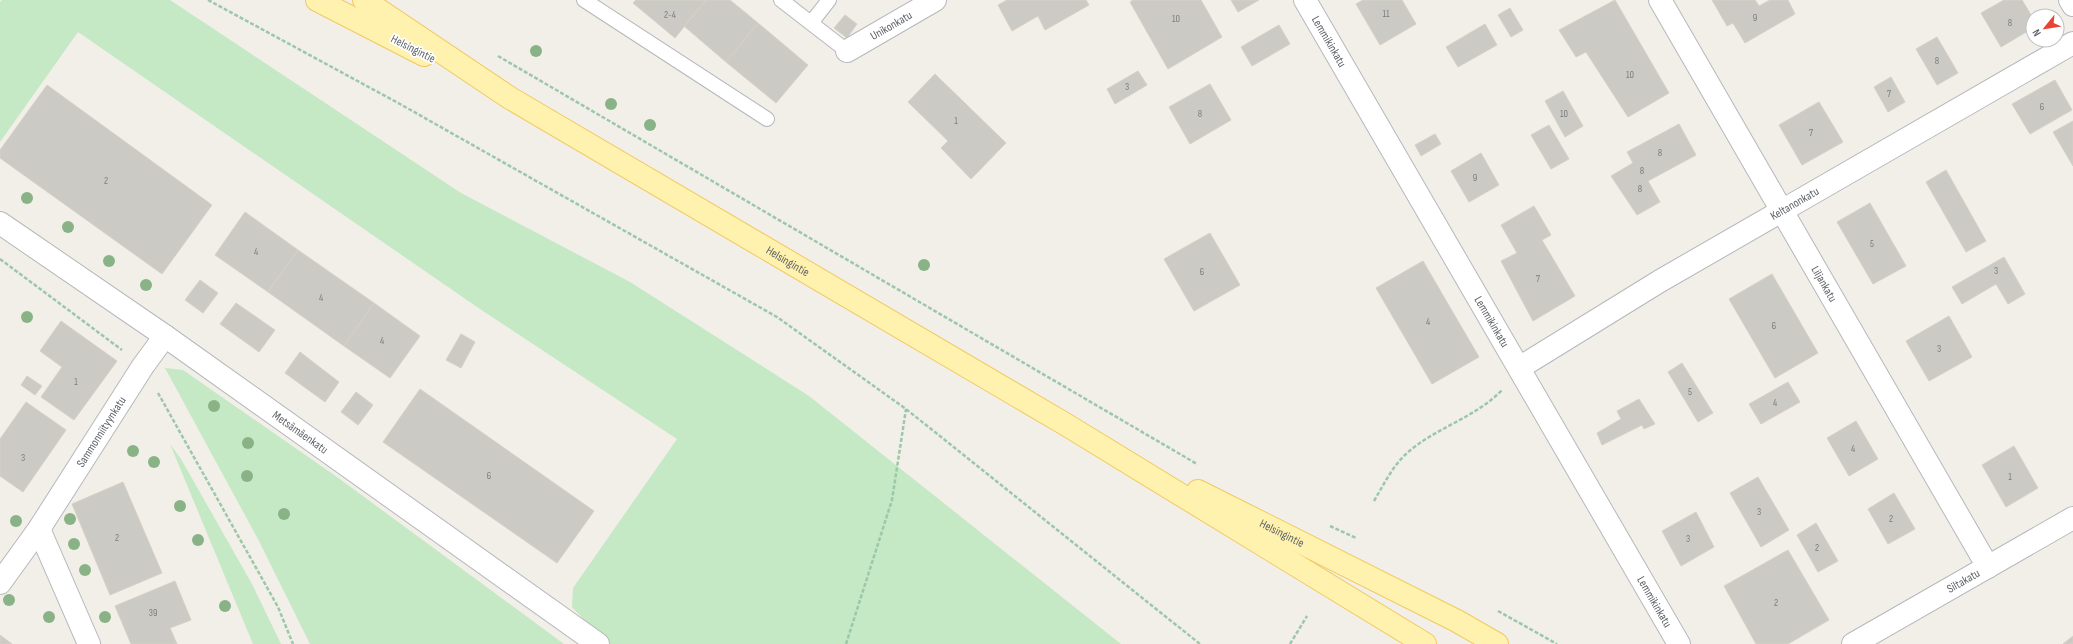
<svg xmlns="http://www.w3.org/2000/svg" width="2073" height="644" font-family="'Sofia Sans Condensed',sans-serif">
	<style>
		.green { fill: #c5e8c5 }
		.building { fill: #cccac5; stroke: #d6d1c6 }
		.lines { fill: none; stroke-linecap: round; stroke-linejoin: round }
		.lane-casing { stroke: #b5b8bc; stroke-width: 16 }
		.street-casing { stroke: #b5b8bc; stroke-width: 24 }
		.primary-casing { stroke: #f2c960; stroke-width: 24 }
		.path { stroke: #9cc7a9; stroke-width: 2.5; stroke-dasharray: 4 2; stroke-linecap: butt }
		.lane { stroke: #fff; stroke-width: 14 }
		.street { stroke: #fff; stroke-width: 22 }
		.primary { stroke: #fff2af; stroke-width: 22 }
		.tree { fill: #89b387 }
		.labels { text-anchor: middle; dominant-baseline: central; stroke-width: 3.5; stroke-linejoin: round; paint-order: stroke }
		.number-label { font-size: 10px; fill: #7a7d7f }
		.street-label { font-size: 12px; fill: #5f6368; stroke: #fff }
	</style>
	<rect width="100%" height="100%" fill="#f1efe8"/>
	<!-- green -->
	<path class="green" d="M2,0H170L461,193L630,282L809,396L1121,644H607L572,607L573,588L677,439L480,309L78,32L0,142V2Z
		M165,368L183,370L337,477L564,644H310L259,541Z
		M170,444L181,459L252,584L281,644H253Z"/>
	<!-- building -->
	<path class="building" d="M636,0H706L675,38L633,3Z
		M706,0H730L758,23L726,62L684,26Z
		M1007,0H1086L1089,5L1045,30L1038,16L1012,31L998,5Z
		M1133,0H1201L1222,37L1168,69L1130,2Z
		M1231,0H1259L1238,12Z
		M1363,0H1402L1416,24L1380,45L1356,4Z
		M1615,0L1669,93L1628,117L1586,52L1576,57L1559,30Z
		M1712,0H1755L1759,6L1770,0H1788L1795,14L1745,43L1733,23L1727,26Z
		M2004,0H2022L2033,18V28L2001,47L1981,13Z
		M1510,8L1523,30L1511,37L1498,15Z
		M845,15L857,24L847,38L834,28Z
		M758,23L808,65L776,103L726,62Z
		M1485,24L1497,45L1458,67L1446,47Z
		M1279,25L1290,44L1252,66L1241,47Z
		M1937,37L1958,73L1937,85L1916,49Z
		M1138,71L1147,85L1115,104L1107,89Z
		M935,74L1006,143L971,179L941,148L948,141L908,102Z
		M1891,77L1905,102L1888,112L1874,87Z
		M2055,80L2072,110L2030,134L2012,104Z
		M1210,84L1231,120L1190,144L1169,107Z
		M47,85L212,205L162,274L0,158V150Z
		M1563,91L1583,126L1565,137L1545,101Z
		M1819,102L1843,142L1802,165L1779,125Z
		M2073,121V166L2053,132Z
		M1679,124L1696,155L1648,181L1660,202L1637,215L1611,176L1633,163L1627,152Z
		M1549,125L1569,159L1551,169L1531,135Z
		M1435,134L1441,144L1421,156L1415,145Z
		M1481,153L1499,185L1469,202L1451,171Z
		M1946,170L1986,241L1966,252L1926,182Z
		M1870,203L1906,266L1873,284L1837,222Z
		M1534,206L1551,235L1542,240L1575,296L1533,321L1501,261L1517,253L1501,225Z
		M245,212L298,250L268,292L215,255Z
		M1210,233L1240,285L1194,311L1164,259Z
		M298,250L374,303L344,346L268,292Z
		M2004,257L2025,294L2008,304L1996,284L1962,304L1952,287Z
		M1423,261L1479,357L1432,384L1376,288Z
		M1772,274L1818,353L1775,378L1729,299Z
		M200,280L218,293L203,313L185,300Z
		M236,303L275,330L259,352L220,324Z
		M374,303L420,336L390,378L344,346Z
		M1949,316L1972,357L1929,381L1906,341Z
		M61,321L117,361L74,420L41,397L62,367L40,351Z
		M461,334L475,342L461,368L446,360Z
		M300,352L339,382L325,402L285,373Z
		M1682,363L1713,413L1698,422L1668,372Z
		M27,376L42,386L35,395L21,385Z
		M1788,382L1800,402L1761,424L1749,404Z
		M420,389L594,511L557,563L383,442Z
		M356,392L373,405L358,425L341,412Z
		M1639,399L1655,424L1644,429L1642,425L1602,445L1597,433L1621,419L1617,411Z
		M26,402L66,430L23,492L0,476V439Z
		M1856,421L1878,459L1849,476L1827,438Z
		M2014,446L2038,488L2006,507L1982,465Z
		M1758,477L1789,530L1761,547L1730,493Z
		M123,482L162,573L110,595L72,504Z
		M1894,493L1915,529L1888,544L1868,509Z
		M1696,512L1714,547L1681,566L1662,531Z
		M1816,523L1838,561L1818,572L1797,535Z
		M1788,550L1829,620L1788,644H1756L1724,586Z
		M175,581L191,620L170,628L177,644H131L115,606Z
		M0,635L12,644H0Z
		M2073,636V644H2063Z"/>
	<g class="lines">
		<!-- lane casing -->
		<g class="lane-casing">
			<path id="lane" d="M584,0L767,119
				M781,0L847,51
				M811,23L829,0"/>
		</g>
		<!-- street casing -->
		<g class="street-casing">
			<g id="street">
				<path id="s1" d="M1305,0L1679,644"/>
				<path id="s2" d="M1660,0L1988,567"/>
				<path d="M2070,0L2073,5"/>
				<path id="s3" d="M847,51L935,0"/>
				<path id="s4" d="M0,223L165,336L598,644"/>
				<path id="s5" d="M1519,368L1660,281L2073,43"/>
				<path d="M39,529L89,644"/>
				<path id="s6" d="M0,583L39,529L143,366L165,336"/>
				<path id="s7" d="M1853,644L2073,518"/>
			</g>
		</g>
		<!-- primary casing -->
		<g class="primary-casing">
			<g id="primary">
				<path d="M317,0L424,55"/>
				<path id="s8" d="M364,0L510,98L1065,424L1425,644"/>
				<path id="s9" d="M1198,491L1457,621L1497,644"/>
			</g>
		</g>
		<!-- path -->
		<path class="path" d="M208,0L400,104L777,317L906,409L1200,644
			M498,56L1197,464
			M0,259L122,350
			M158,393L278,607L293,644
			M1374,501C1384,484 1392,467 1407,453C1435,428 1475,418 1502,390
			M1330,526L1356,538
			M1498,611L1557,644
			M846,644L892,500L906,409
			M1290,644L1307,616"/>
		<!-- lane -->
		<use href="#lane" class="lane"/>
		<!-- street -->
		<use href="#street" class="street"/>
		<!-- primary -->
		<use href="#primary" class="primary"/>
	</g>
	<!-- trees -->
	<g class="tree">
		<circle cx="536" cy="51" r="6"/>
		<circle cx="611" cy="104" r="6"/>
		<circle cx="650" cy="125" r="6"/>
		<circle cx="27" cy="198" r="6"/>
		<circle cx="68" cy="227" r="6"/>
		<circle cx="109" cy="261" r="6"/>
		<circle cx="924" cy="265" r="6"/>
		<circle cx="146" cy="285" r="6"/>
		<circle cx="27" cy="317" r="6"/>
		<circle cx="214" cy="406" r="6"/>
		<circle cx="248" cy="443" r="6"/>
		<circle cx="133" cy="451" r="6"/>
		<circle cx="154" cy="462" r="6"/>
		<circle cx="247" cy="476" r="6"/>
		<circle cx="180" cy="506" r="6"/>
		<circle cx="284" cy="514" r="6"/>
		<circle cx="70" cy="519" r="6"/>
		<circle cx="16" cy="521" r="6"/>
		<circle cx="198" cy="540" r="6"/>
		<circle cx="74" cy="544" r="6"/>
		<circle cx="85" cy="570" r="6"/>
		<circle cx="9" cy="600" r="6"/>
		<circle cx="225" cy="606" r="6"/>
		<circle cx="49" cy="617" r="6"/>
		<circle cx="105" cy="617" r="6"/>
	</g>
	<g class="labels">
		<!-- number labels -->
		<g class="number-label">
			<text x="1386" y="14">11</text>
			<text x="670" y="15">2-4</text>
			<text x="1755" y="18">9</text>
			<text x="1176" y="19">10</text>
			<text x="2010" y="23">8</text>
			<text x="1937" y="61">8</text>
			<text x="1630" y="75">10</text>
			<text x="1127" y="87">3</text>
			<text x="1889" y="94">7</text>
			<text x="2042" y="107">6</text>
			<text x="1200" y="114">8</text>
			<text x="1564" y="114">10</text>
			<text x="956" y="121">1</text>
			<text x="1811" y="133">7</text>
			<text x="1660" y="153">8</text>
			<text x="1642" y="171">8</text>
			<text x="1475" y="178">9</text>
			<text x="106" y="181">2</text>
			<text x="1640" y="189">8</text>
			<text x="1872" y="244">5</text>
			<text x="256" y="252">4</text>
			<text x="1996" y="271">3</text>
			<text x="1202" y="272">6</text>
			<text x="1538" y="279">7</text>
			<text x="321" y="298">4</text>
			<text x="1428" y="322">4</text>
			<text x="1774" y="326">6</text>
			<text x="382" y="341">4</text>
			<text x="1939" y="349">3</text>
			<text x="76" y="382">1</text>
			<text x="1690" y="392">5</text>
			<text x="1775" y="403">4</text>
			<text x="1853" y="449">4</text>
			<text x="23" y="458">3</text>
			<text x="489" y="476">6</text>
			<text x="2010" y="477">1</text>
			<text x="1759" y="512">3</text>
			<text x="1891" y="519">2</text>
			<text x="117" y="538">2</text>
			<text x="1688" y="539">3</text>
			<text x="1817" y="548">2</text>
			<text x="1776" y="603">2</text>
			<text x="153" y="613">39</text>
		</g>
		<!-- street labels -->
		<g class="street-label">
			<text stroke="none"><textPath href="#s3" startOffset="51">Unikonkatu</textPath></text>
			<text stroke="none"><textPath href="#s1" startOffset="48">Lemmikinkatu</textPath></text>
			<text transform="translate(413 49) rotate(27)">Helsingintie</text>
			<text stroke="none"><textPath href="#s5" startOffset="321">Keltanonkatu</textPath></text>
			<text stroke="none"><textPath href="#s8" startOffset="498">Helsingintie</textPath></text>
			<text stroke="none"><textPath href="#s2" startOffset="328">Liljankatu</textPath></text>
			<text stroke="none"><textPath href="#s1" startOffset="372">Lemmikinkatu</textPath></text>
			<text stroke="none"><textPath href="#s6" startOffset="182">Sammonniityynkatu</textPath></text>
			<text stroke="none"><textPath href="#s4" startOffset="366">Metsämäenkatu</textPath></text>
			<text stroke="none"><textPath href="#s9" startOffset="94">Helsingintie</textPath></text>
			<text stroke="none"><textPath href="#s7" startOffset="127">Siltakatu</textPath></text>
			<text stroke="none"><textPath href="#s1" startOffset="696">Lemmikinkatu</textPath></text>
		</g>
	</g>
	<!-- north arrow -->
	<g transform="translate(2045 28) rotate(240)"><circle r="19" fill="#ffffff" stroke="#bfc1c3"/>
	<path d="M0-3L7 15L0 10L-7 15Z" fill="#ea4335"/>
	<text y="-6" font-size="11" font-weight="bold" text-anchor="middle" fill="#5f6368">N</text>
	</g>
</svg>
